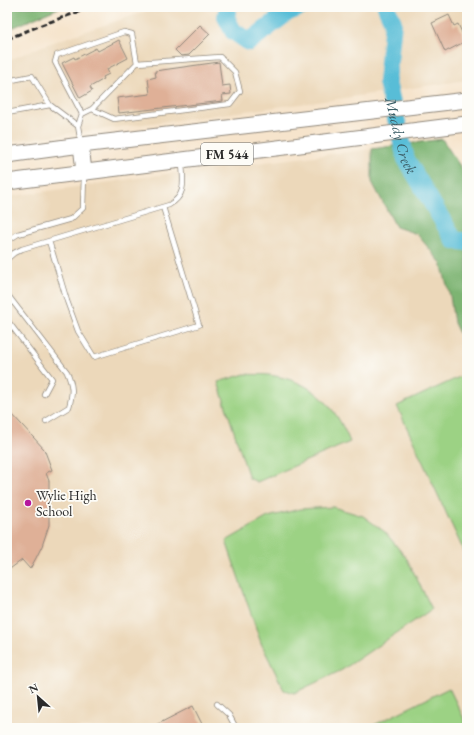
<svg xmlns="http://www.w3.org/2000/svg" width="474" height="735" font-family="'EB Garamond',serif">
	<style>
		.built { fill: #ecd8ba }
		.green { fill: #9cd284; stroke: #647e58 }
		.forest { fill: #7db472; stroke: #54704e }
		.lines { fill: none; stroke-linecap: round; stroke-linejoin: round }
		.river { stroke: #59bdd7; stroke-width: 18 }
		.building { fill: #dfb097 }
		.service-casing { stroke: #90887c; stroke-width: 6 }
		.primary-casing { stroke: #90887c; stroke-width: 17 }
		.service { stroke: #fff; stroke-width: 4.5 }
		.primary { stroke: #fff; stroke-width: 15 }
		.rail { stroke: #2b2b2b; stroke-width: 3; stroke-dasharray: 6 3; stroke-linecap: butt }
		.poi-dot { fill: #b5179e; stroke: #fdfcf7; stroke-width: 1.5 }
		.labels { text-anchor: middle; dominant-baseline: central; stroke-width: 3.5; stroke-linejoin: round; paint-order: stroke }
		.shield { fill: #fdfcf7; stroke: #6a6a68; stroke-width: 1 }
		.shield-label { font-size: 13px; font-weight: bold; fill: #2b2b2b }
		.poi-label { font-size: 14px; fill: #2b2b2b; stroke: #fdfcf7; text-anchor: start }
		.water-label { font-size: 15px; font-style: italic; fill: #3b5e67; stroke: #fdfcf7 }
	</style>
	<rect width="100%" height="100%" fill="#fdfcf7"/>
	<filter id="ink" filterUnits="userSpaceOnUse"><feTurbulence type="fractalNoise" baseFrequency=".025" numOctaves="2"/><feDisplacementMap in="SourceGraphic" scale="8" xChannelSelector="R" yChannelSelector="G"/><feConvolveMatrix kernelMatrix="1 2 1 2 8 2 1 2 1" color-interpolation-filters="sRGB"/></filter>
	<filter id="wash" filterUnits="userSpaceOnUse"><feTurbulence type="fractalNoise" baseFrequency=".012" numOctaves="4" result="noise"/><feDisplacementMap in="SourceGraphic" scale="16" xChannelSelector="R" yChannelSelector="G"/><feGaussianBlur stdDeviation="0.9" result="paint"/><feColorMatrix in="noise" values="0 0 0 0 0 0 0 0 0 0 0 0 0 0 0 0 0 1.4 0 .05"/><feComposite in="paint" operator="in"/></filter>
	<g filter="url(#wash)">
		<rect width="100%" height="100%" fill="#f6e4cc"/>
		<!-- built -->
		<path class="built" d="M158,7H467V80L324,101L89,131L7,142V61L45,45Z
			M372,149V182L396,227L417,234L441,263L450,296L454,323L467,350V728H7V197L166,174Z"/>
		<!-- green -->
		<path class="green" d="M245,374C253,375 261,374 269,375C312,381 334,403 350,442L257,482L249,478L218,382Z
			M466,374L467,556H466L397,406Z
			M333,507L363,516L385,532L407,559L432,609L342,670L294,693L284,690L261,643L226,541L268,517L300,509Z
			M449,688L467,725V728H368Z"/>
		<!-- forest -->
		<path class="forest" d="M7,7H61L7,30Z
			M442,139L462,169L467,172V350L454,323L450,296L441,263L417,234L396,227L372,182V149Z"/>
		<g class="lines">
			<!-- river -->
			<g class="river">
				<path d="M228,7L226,17L233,31L249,42L288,12L301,7"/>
				<path id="s1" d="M386,7L393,22L387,82L406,159L454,240L467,242"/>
			</g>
		</g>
		<g id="blocks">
			<!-- building -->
			<path class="building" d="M449,15L454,26L458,24L466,41L445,52L432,23Z
				M200,25L210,34L189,55L181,56L175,50Z
				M119,40L128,58L107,69L109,74L103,77L104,79L90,87L92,91L80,98L62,63L74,57L75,59L96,48L98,51Z
				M219,62L222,86L230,85L231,94L222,95L223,101L119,113L117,98L150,94L148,79L156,77L155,71Z
				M11,413L44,449L52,470L46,473L49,481V525L42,546L36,558L30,569L22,560L7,571V417Z
				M193,706L204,728H150Z"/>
		</g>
	</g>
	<g filter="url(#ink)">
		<use href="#blocks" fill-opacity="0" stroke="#90887c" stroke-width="1"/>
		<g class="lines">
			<!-- service casing -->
			<g class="service-casing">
				<path id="service" d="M466,50L467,51
					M7,81L32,76L50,105L78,126L81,144
					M7,113L50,105
					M82,114L55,62L57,55L124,32L132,34L137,63L220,57L235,72L240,91L230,104L114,119L92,109
					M78,126L82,114L92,109L137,63
					M7,241L18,234L71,219L83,208L84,175
					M49,241L67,301L78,331L94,357L199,325L163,207
					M7,259L14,253L22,249L169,205C187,195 183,181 182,163
					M7,294L67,372C73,386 73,393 69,407L46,421
					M7,320L52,379L44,394
					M217,704L229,715L236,728"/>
			</g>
			<!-- primary casing -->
			<g class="primary-casing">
				<path id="primary" d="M81,145L84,172
					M7,155L81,145L467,100
					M7,182L467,124"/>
			</g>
			<!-- service -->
			<use href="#service" class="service"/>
			<!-- primary -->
			<use href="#primary" class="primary"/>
			<!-- rail -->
			<path class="rail" d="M7,39L44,24L92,7"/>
		</g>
	</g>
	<!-- markers -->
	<circle class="poi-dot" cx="28" cy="503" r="4"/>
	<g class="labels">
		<!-- shield labels -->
		<rect class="shield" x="201" y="143" width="52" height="22" rx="3"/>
		<g class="shield-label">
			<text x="227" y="154">FM 544</text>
		</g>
		<!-- poi labels -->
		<g class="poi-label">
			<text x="36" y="495">Wylie High<tspan x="36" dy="16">School</tspan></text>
		</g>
		<!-- water labels -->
		<g class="water-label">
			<text stroke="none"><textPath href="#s1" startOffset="132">Muddy Creek</textPath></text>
		</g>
	</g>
	<!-- margin -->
	<rect width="474" height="735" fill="none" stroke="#fdfcf7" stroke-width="24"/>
	<!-- north arrow -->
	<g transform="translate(38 697) rotate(333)" stroke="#fdfcf7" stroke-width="3" paint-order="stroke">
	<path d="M0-3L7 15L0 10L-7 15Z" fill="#2b2b2b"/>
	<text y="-6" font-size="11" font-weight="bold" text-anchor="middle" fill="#2b2b2b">N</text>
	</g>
</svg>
